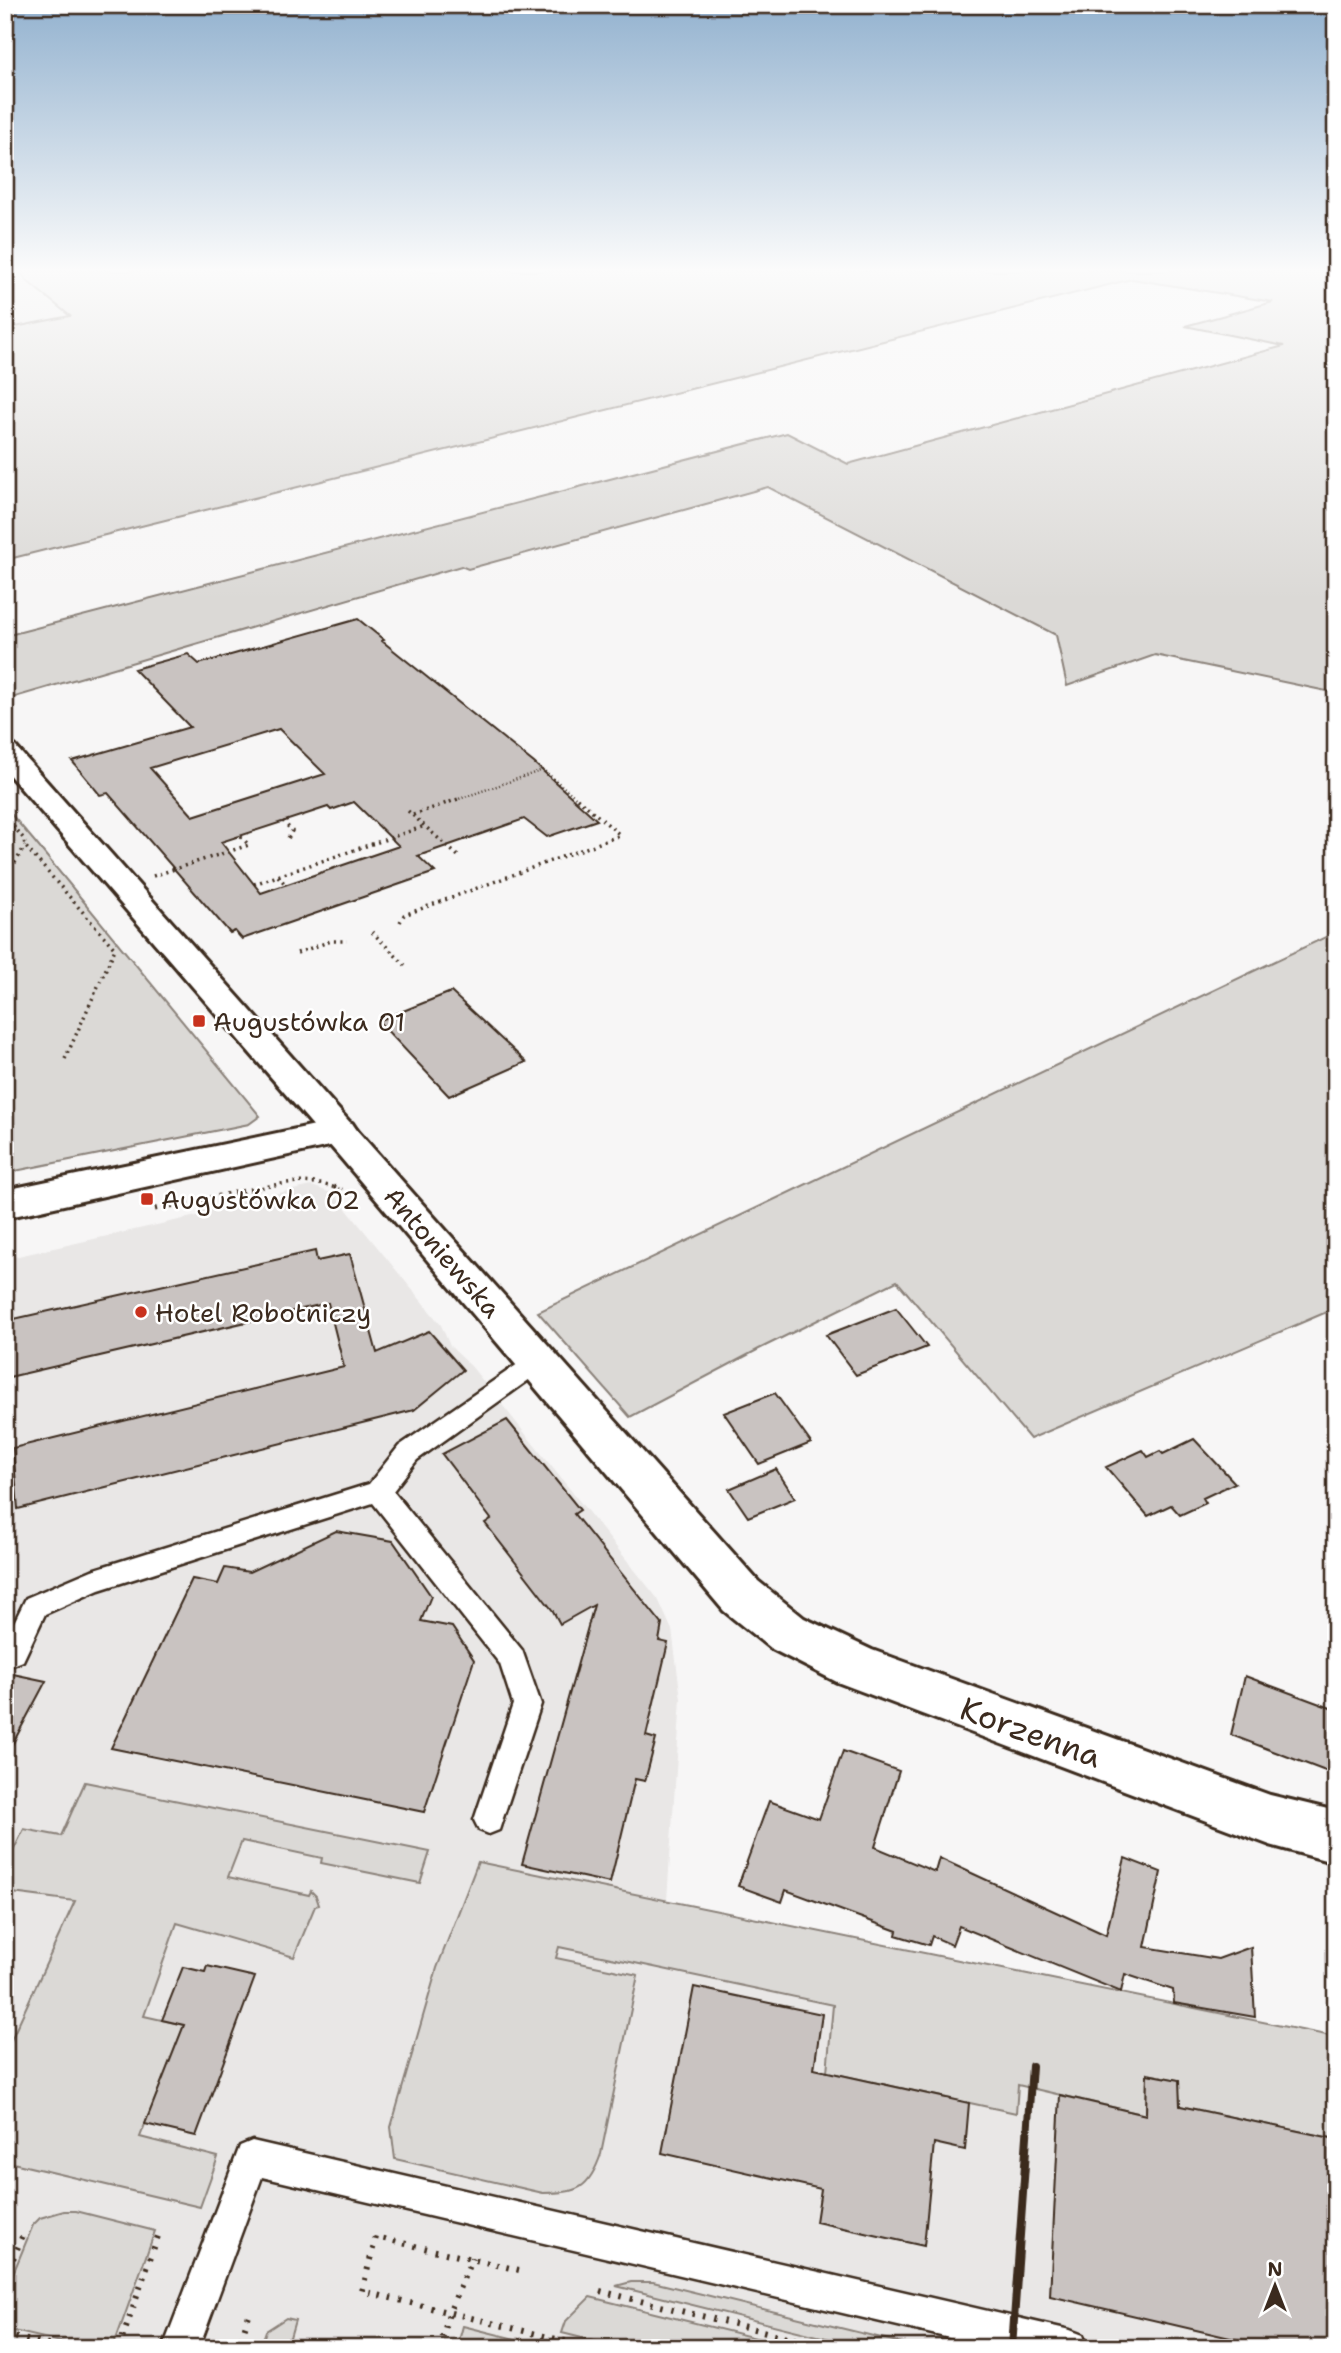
<svg xmlns="http://www.w3.org/2000/svg" width="1341" height="2353" font-family="'Shantell Sans',sans-serif">
	<style>
		.built { fill: #e9e7e6 }
		.green { fill: #dbd9d6; stroke: #8b827a; stroke-width: 2 }
		.building { fill: #c9c3c1; stroke: #3b2a1e; stroke-width: 2; fill-rule: evenodd }
		.lines { fill: none; stroke-linecap: round; stroke-linejoin: round }
		.lane-casing { stroke: #3b2a1e; stroke-width: 5 }
		.street-casing { stroke: #3b2a1e; stroke-width: 6 }
		.secondary-casing { stroke: #3b2a1e; stroke-width: 6 }
		.path-far3 { stroke: #3b2a1e; stroke-width: 2.5; stroke-dasharray: 1 2.5; stroke-linecap: butt }
		.path-far2 { stroke: #3b2a1e; stroke-width: 3.5; stroke-dasharray: 2 4.5; stroke-linecap: butt }
		.path-far1 { stroke: #3b2a1e; stroke-width: 5; stroke-dasharray: 2 6; stroke-linecap: butt }
		.path { stroke: #3b2a1e; stroke-width: 6; stroke-dasharray: 2.5 8; stroke-linecap: butt }
		.lane { fill: #fff; fill-rule: evenodd }
		.street { fill: #fff; fill-rule: evenodd }
		.secondary { fill: #fff; fill-rule: evenodd }
		.rail { stroke: #3b2a1e; stroke-width: 8 }
		.poi-dot { fill: #c8321e; stroke: #fff; stroke-width: 2.5 }
		.labels { text-anchor: middle; dominant-baseline: central; stroke-width: 5; stroke-linejoin: round; paint-order: stroke }
		.poi-label { font-size: 26px; fill: #3b2a1e; stroke: #fff; text-anchor: start }
		.street-label { font-size: 26px; fill: #3b2a1e; stroke: #fff }
		.near-street-label { font-size: 32px; fill: #3b2a1e; stroke: #fff }
	</style>
	<rect width="100%" height="100%" fill="#f7f6f6"/>
	<filter id="ink" filterUnits="userSpaceOnUse"><feTurbulence type="fractalNoise" baseFrequency=".0143" numOctaves="2"/><feDisplacementMap in="SourceGraphic" scale="14" xChannelSelector="R" yChannelSelector="G"/><feConvolveMatrix kernelMatrix="1 2 1 2 8 2 1 2 1" color-interpolation-filters="sRGB"/></filter>
	<g filter="url(#ink)">
		<!-- built -->
		<path class="built" d="M5,271H24L27,281L71,317L5,329Z
			M312,1186L334,1194L441,1325L450,1346L471,1366L658,1599L672,1630L681,1699L667,1900L1336,2037V2348H5V1259L201,1215V1209Z"/>
		<!-- green -->
		<path class="green" d="M24,271H1336V693L1155,655L1067,686L1056,635L768,487L468,569L461,566L5,700V636L787,433L848,464L1284,346L1185,326L1273,302L1132,279L5,560V329L70,316L27,281L23,275Z
			M5,807L34,841L260,1116L249,1124L5,1173Z
			M1336,932V1308L1030,1439L897,1281L759,1349L630,1417L538,1312Z
			M85,1782L430,1852L420,1883L321,1863L322,1858L242,1841L228,1877L309,1895L311,1891L316,1896L319,1905L315,1906L294,1957L177,1923L144,2016L184,2025L140,2137L218,2157L200,2207L13,2163L5,2157V2053L75,1901L5,1892V1867L24,1829L61,1836Z
			M478,1862L1336,2037V2139L1180,2106L1178,2080L1147,2074L1146,2115L1018,2085L1016,2113L827,2072L833,2005L559,1947L556,1958L638,1975L601,2154C589,2189 578,2193 543,2193L395,2159L391,2127L437,1968Z
			M64,2211H76L155,2231L113,2348H87L5,2329V2293L33,2225L40,2218Z
			M631,2282H653L922,2348H866L616,2286Z
			M590,2297L796,2348H622L562,2333L566,2321Z
			M286,2318L295,2320L287,2348H260L266,2331Z
			M463,2326L519,2340L517,2348H457Z"/>
		<!-- building -->
		<path class="building" d="M358,619L384,640L382,641L534,763L597,820L547,837L524,819L418,856L435,872L242,939L235,931L230,933L108,793L100,795L72,761L190,727L134,669L188,654L199,664ZM279,729L325,774L193,816L150,768ZM354,802L399,846L261,893L221,842L328,807L331,810Z
			M451,992L526,1062L449,1096L378,1021Z
			M315,1251L317,1261L350,1254L377,1353L429,1331L463,1370L414,1410L18,1509L13,1448L344,1367L328,1303L5,1378V1321Z
			M896,1308L927,1347L856,1375L826,1335Z
			M775,1393L811,1443L759,1464L724,1413Z
			M507,1420L580,1510L574,1514L662,1624L659,1641L668,1643L646,1736L656,1739L645,1781L635,1779L610,1883L522,1864L594,1605L560,1624L553,1611L485,1523L491,1519L442,1454Z
			M1194,1439L1235,1483L1203,1498L1206,1503L1180,1515L1171,1505L1148,1516L1106,1467L1143,1450L1148,1457L1160,1451L1163,1454Z
			M776,1469L795,1498L748,1517L729,1489Z
			M336,1531L393,1541L431,1596L421,1621L452,1627L474,1660L424,1812L111,1748L192,1579L218,1584L225,1568L249,1572Z
			M13,1674L46,1681L5,1758V1688Z
			M1245,1676L1336,1710V1775L1231,1735Z
			M843,1751L899,1771L875,1847L935,1872L939,1858L1106,1935L1125,1858L1161,1872L1145,1947L1218,1959L1251,1947L1255,2017L1174,2003L1173,1990L1125,1974L1121,1992L959,1926L952,1945L932,1936L929,1945L896,1935L897,1931L786,1890L782,1902L738,1886L769,1801L819,1819Z
			M207,1966L255,1977L196,2136L145,2124L184,2025L162,2020L183,1967L205,1972Z
			M694,1987L822,2014L814,2069L969,2103L965,2150L934,2143L924,2246L816,2222L821,2189L662,2153Z
			M1147,2074L1179,2080L1180,2106L1336,2139V2348H1273L1050,2296L1060,2095L1146,2115Z"/>
		<g class="lines">
			<!-- lane casing -->
			<g class="lane-casing">
				<path id="lane" d="M539,1352L547,1355L551,1361L547,1367L417,1460L393,1491L522,1650L541,1704L499,1830L489,1834L479,1830L474,1820L513,1704L500,1664L373,1503L99,1590L45,1614L23,1661L13,1665L5,1662V1641L26,1598L92,1570L369,1484L399,1446L531,1355Z
					M252,2141L1070,2330L1083,2335L1088,2348H992L262,2177L199,2348H163L240,2146Z"/>
			</g>
			<!-- street casing -->
			<g class="street-casing">
				<path id="street" d="M5,743L15,746L758,1581L804,1618L872,1650L1270,1795L1336,1811V1863L1270,1845L837,1682L770,1648L724,1611L341,1158L5,770Z"/>
			</g>
			<!-- secondary casing -->
			<g class="secondary-casing">
				<path id="secondary" d="M339,1120L352,1123L358,1132L352,1141L5,1218V1190Z"/>
			</g>
			<!-- path-far3 -->
			<path class="path-far3" d="M456,800L543,770L579,800"/>
			<!-- path-far2 -->
			<path class="path-far2" d="M577,798L620,835
				M408,811L458,856
				M413,815L461,798
				M5,816L24,839L25,846L115,949L65,1059
				M283,821L292,831L286,842
				M153,876L249,845L239,835
				M278,876L286,885
				M5,880L25,846
				M254,884L425,826
				M400,922L404,915L621,835
				M372,932L405,965
				M297,953L331,941H347
				M255,1189C288,1182 306,1178 339,1189"/>
			<!-- path-far1 -->
			<path class="path-far1" d="M334,1187L342,1190
				M155,1209L264,1187"/>
			<!-- path -->
			<path class="path" d="M519,2270L376,2237L362,2291L593,2348
				M5,2278L25,2230
				M600,2291L831,2348
				M5,2335L62,2348
				M119,2348L158,2236
				M238,2348L251,2309
				M440,2348L449,2313L472,2258"/>
			<!-- lane -->
			<use href="#lane" class="lane"/>
			<!-- street -->
			<use href="#street" class="street"/>
			<!-- secondary -->
			<use href="#secondary" class="secondary"/>
			<!-- rail -->
			<path class="rail" d="M1012,2348L1032,2066"/>
		</g>
	</g>
	<!-- sky -->
	<linearGradient id="sky" x2="0" y2="1"><stop stop-color="#93b2cf"/><stop offset="0.45" stop-color="#fbfbfb"/><stop offset="1" stop-color="#fbfbfb" stop-opacity="0"/></linearGradient>
	<rect width="1341" height="600" fill="url(#sky)"/>
	<!-- markers -->
	<g class="poi-dot">
		<rect x="192" y="1014" width="14" height="14" rx="3.5"/>
		<rect x="140" y="1192" width="14" height="14" rx="3.5"/>
		<circle cx="141" cy="1312" r="7"/>
	</g>
	<g class="labels">
		<!-- poi labels -->
		<g class="poi-label">
			<text x="213" y="1021">Augustówka 01</text>
			<text x="161" y="1199">Augustówka 02</text>
			<text x="155" y="1312">Hotel Robotniczy</text>
		</g>
		<!-- street labels -->
		<g class="street-label">
			<text transform="translate(443 1252) rotate(49)">Antoniewska</text>
		</g>
		<!-- near-street labels -->
		<g class="near-street-label">
			<text transform="translate(1031 1732) rotate(20)">Korzenna</text>
		</g>
	</g>
	<!-- margin -->
	<rect width="1341" height="2353" fill="none" stroke="#fff" stroke-width="28"/>
	<rect x="14" y="14" width="1313" height="2325" fill="none" stroke="#3b2a1e" stroke-width="2.5" filter="url(#ink)"/>
	<!-- north arrow -->
	<g transform="translate(1275 2286)" stroke="#ffffff" stroke-width="5" paint-order="stroke">
	<path d="M0-5L12 26L0 18L-12 26Z" fill="#3b2a1e"/>
	<text y="-10" font-size="19" font-weight="bold" text-anchor="middle" fill="#3b2a1e">N</text>
	</g>
</svg>
